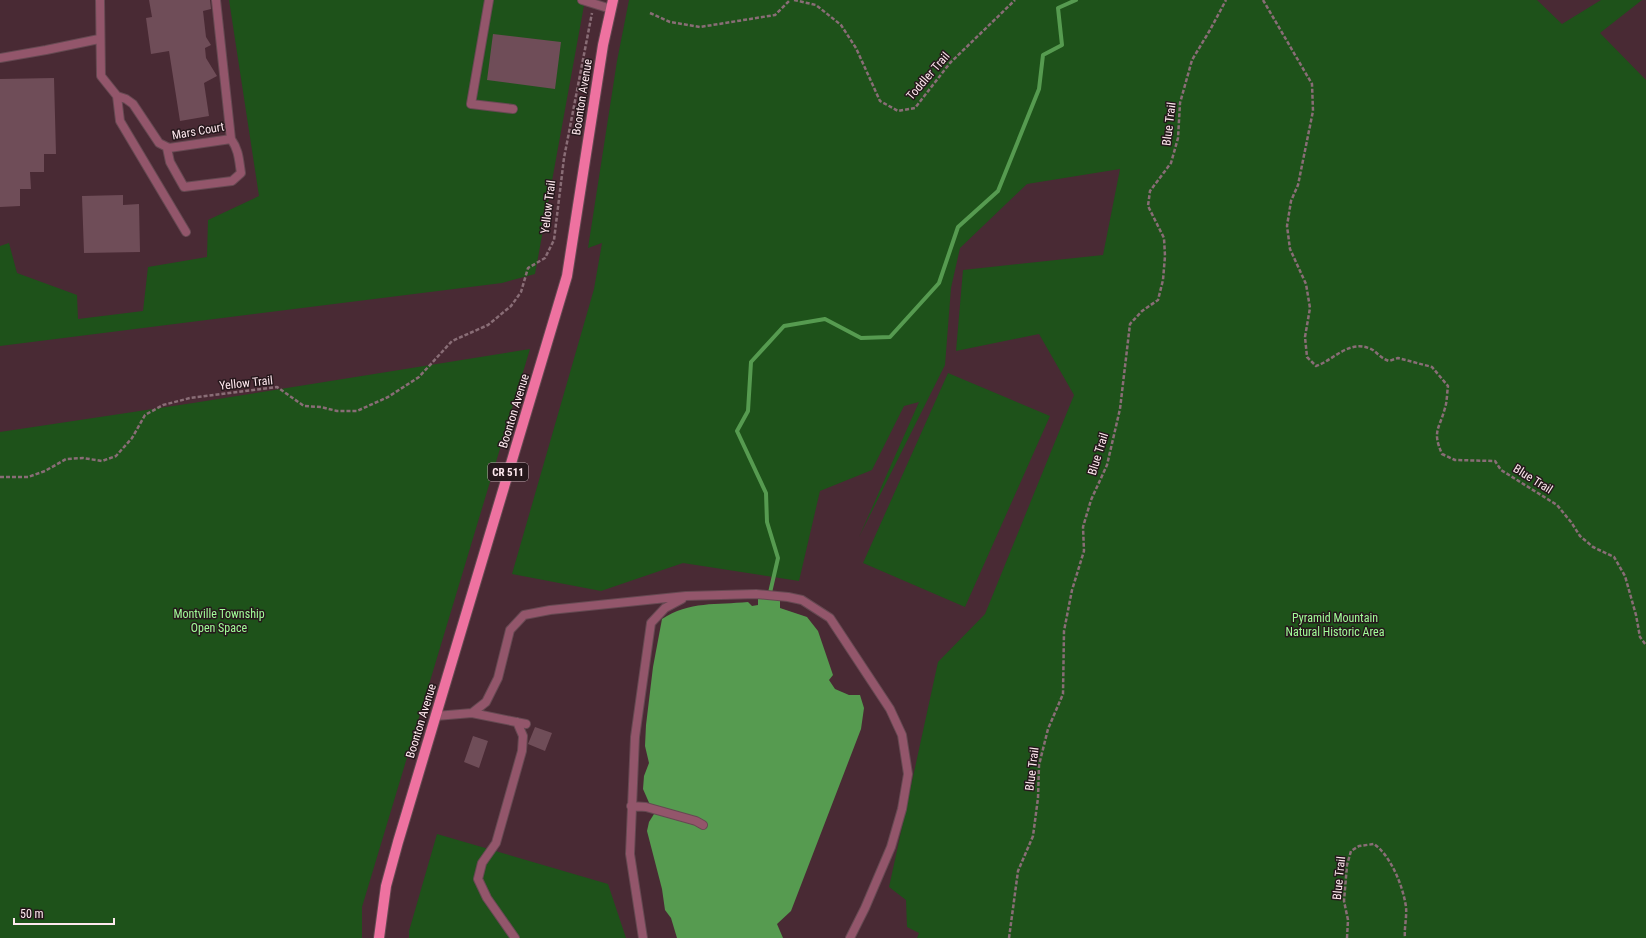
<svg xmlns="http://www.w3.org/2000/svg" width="1646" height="938" font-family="'Roboto Condensed',sans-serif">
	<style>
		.green { fill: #1e521a }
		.water { fill: #569b50 }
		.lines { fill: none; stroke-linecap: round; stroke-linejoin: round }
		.stream { stroke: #569b50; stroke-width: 4 }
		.building { fill: #6f4d58 }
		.lane-casing { stroke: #664952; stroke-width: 10 }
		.primary-casing { stroke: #664952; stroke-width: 12 }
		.path { stroke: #896d76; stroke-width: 2.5; stroke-dasharray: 4 2; stroke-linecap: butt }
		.lane { stroke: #93566b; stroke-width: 8 }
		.primary { stroke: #ee72a0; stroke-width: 10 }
		.labels { text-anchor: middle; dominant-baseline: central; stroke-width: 3; stroke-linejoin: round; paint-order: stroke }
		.shield { fill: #26181c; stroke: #beaab0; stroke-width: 1 }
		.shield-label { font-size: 11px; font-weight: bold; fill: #ffe9ef }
		.street-label { font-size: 12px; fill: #ffe9ef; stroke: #26181c }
		.park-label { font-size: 12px; fill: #a1fc98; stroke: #26181c }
	</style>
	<rect width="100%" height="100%" fill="#492a34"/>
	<!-- green -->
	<path class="green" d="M229,0H585L535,274L502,283L0,346V246L9,243L17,273L77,295L78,319L143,311L148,267L207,257L208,220L259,196Z
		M629,0H1537L1562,24L1601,0H1642L1600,33L1646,80V938H917L919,933L907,927L906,900L889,887L938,662L985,614L1074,395L1039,334L956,351L963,270L1103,255L1120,169L1027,184L960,248L951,288L945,365L859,537L919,402L904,406L872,470L820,491L799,581L683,563L601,591L512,574L594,289L602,243L588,248L617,61Z
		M530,349L362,907V938H0V432L193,403Z
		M948,373L1050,416L965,607L863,563Z
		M437,834L608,884L626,938H409V931Z"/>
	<!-- water -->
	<path class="water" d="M758,598L780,600V608L807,617L818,631L833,675L829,680L835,689L849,695H860L864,708L861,729L791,911L777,924L783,938H677L671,918L665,910L662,889L647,831L649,822L654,814L643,789L644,776L649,763L645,746L646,725L653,667L662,619C689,601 717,605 748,602L752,606L758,605Z"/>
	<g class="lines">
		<!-- stream -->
		<path class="stream" d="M769,597L778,558L767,522L766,493L737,431L748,411L751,362L784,326L825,319L861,338L890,337L939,283L958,227L998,191L1039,89L1043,55L1062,45L1058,8L1076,0"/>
	</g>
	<!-- building -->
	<path class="building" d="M149,0H210L211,9L203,11L206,37L211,45L205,48L206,58L217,76L204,83L209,116L180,121L169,51L151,54L146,18L152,17Z
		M493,34L561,42L555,89L487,80Z
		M54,78L56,154H44V172H30L31,189H20V206L0,207V79Z
		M123,195V205L139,204L140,252L84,253L82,196Z
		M535,727L552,733L545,751L528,744Z
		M473,736L488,741L479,768L464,762Z"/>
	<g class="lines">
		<!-- lane casing -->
		<g class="lane-casing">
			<path id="lane" d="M100,0L101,76L117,96L126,99L133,104L159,143L169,148L231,139L216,0
				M489,0L471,104L513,109
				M582,0L611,9
				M0,58L46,50L99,39
				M117,96L120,121L186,232
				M167,148L170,162L184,187L232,181L241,173C239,161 239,150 231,139
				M472,713L486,702L498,678L510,630L524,615L550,610L686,596L756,594L788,597L802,600L830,618L890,709L902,735L908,774L902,809L891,847L865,908L850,938
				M436,716L472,713L526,724
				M631,806L646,807L696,821L703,825
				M515,938L487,898L478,879L482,863L496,843L522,751L523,736L517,722
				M643,938L630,854L635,737L651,623L665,608L682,599"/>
		</g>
		<!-- primary casing -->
		<g class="primary-casing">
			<path id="primary" d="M379,938L386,886L398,842L567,276L603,45L613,0"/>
		</g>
		<!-- path -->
		<path class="path" d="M794,0L816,5L841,25L856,48L880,101L898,111L915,108L950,63L1015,0
			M1263,0L1312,84L1313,111L1298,185L1291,201L1287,226L1290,249L1306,284L1310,308L1305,337L1307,357L1316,366C1334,360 1349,339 1371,349C1377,352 1380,358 1389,361L1398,358L1432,367L1448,386C1447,393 1447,402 1445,408C1439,430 1432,431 1442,454L1455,460L1495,461L1501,470L1557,505L1571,522L1580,536L1593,547L1614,557L1625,576L1636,615L1640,637L1646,645
			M650,13L670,22L700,27L775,15L790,0
			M0,477H28L45,471L66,459L83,458L102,461L116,456L132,438L145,415L163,405L190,398L277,387L304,406L321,407L337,411H357L388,397L419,377L452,341L488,325L511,306L521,292L528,268L545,258L554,240L564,158L592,13
			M1009,938L1018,871L1033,836L1038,798L1039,765L1048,729L1063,694L1064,631L1072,590L1084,551L1083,527L1091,500L1107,465L1120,409L1130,324L1142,311L1158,300L1163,280L1165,256L1164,238L1148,206L1150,191L1171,163L1178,138L1180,103L1192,60L1210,30L1226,0
			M1347,938L1348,920L1344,901L1347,865L1351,851L1359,846L1374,844C1391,856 1403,886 1406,907C1407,917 1404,928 1405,938"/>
		<!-- lane -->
		<use href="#lane" class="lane"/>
		<!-- primary -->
		<use href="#primary" class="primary"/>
	</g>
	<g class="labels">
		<!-- shield labels -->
		<rect class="shield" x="488" y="463" width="40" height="18" rx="3"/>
		<g class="shield-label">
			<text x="508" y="472">CR 511</text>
		</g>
		<!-- street labels -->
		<g class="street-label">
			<text transform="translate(928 76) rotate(-49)">Toddler Trail</text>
			<text transform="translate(582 97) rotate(-81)">Boonton Avenue</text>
			<text transform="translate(1169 124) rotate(-83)">Blue Trail</text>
			<text transform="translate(198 131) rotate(-10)">Mars Court</text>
			<text transform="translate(548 207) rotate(-83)">Yellow Trail</text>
			<text transform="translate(246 383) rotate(-6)">Yellow Trail</text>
			<text transform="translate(514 411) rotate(-73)">Boonton Avenue</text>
			<text transform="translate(1098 454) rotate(-73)">Blue Trail</text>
			<text transform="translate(1533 479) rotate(32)">Blue Trail</text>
			<text transform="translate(421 721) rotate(-73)">Boonton Avenue</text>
			<text transform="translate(1032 769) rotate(-83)">Blue Trail</text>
			<text transform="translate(1339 878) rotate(-84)">Blue Trail</text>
		</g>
		<!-- park labels -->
		<g class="park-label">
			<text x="219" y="614">Montville Township<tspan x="219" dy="14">Open Space</tspan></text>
			<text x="1335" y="618">Pyramid Mountain<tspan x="1335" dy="14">Natural Historic Area</tspan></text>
		</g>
	</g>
	<!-- scale -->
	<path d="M14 918v6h100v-6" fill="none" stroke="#ffe9ef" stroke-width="2"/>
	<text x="20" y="918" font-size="12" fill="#ffe9ef" stroke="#26181c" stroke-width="3" paint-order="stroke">50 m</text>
</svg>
